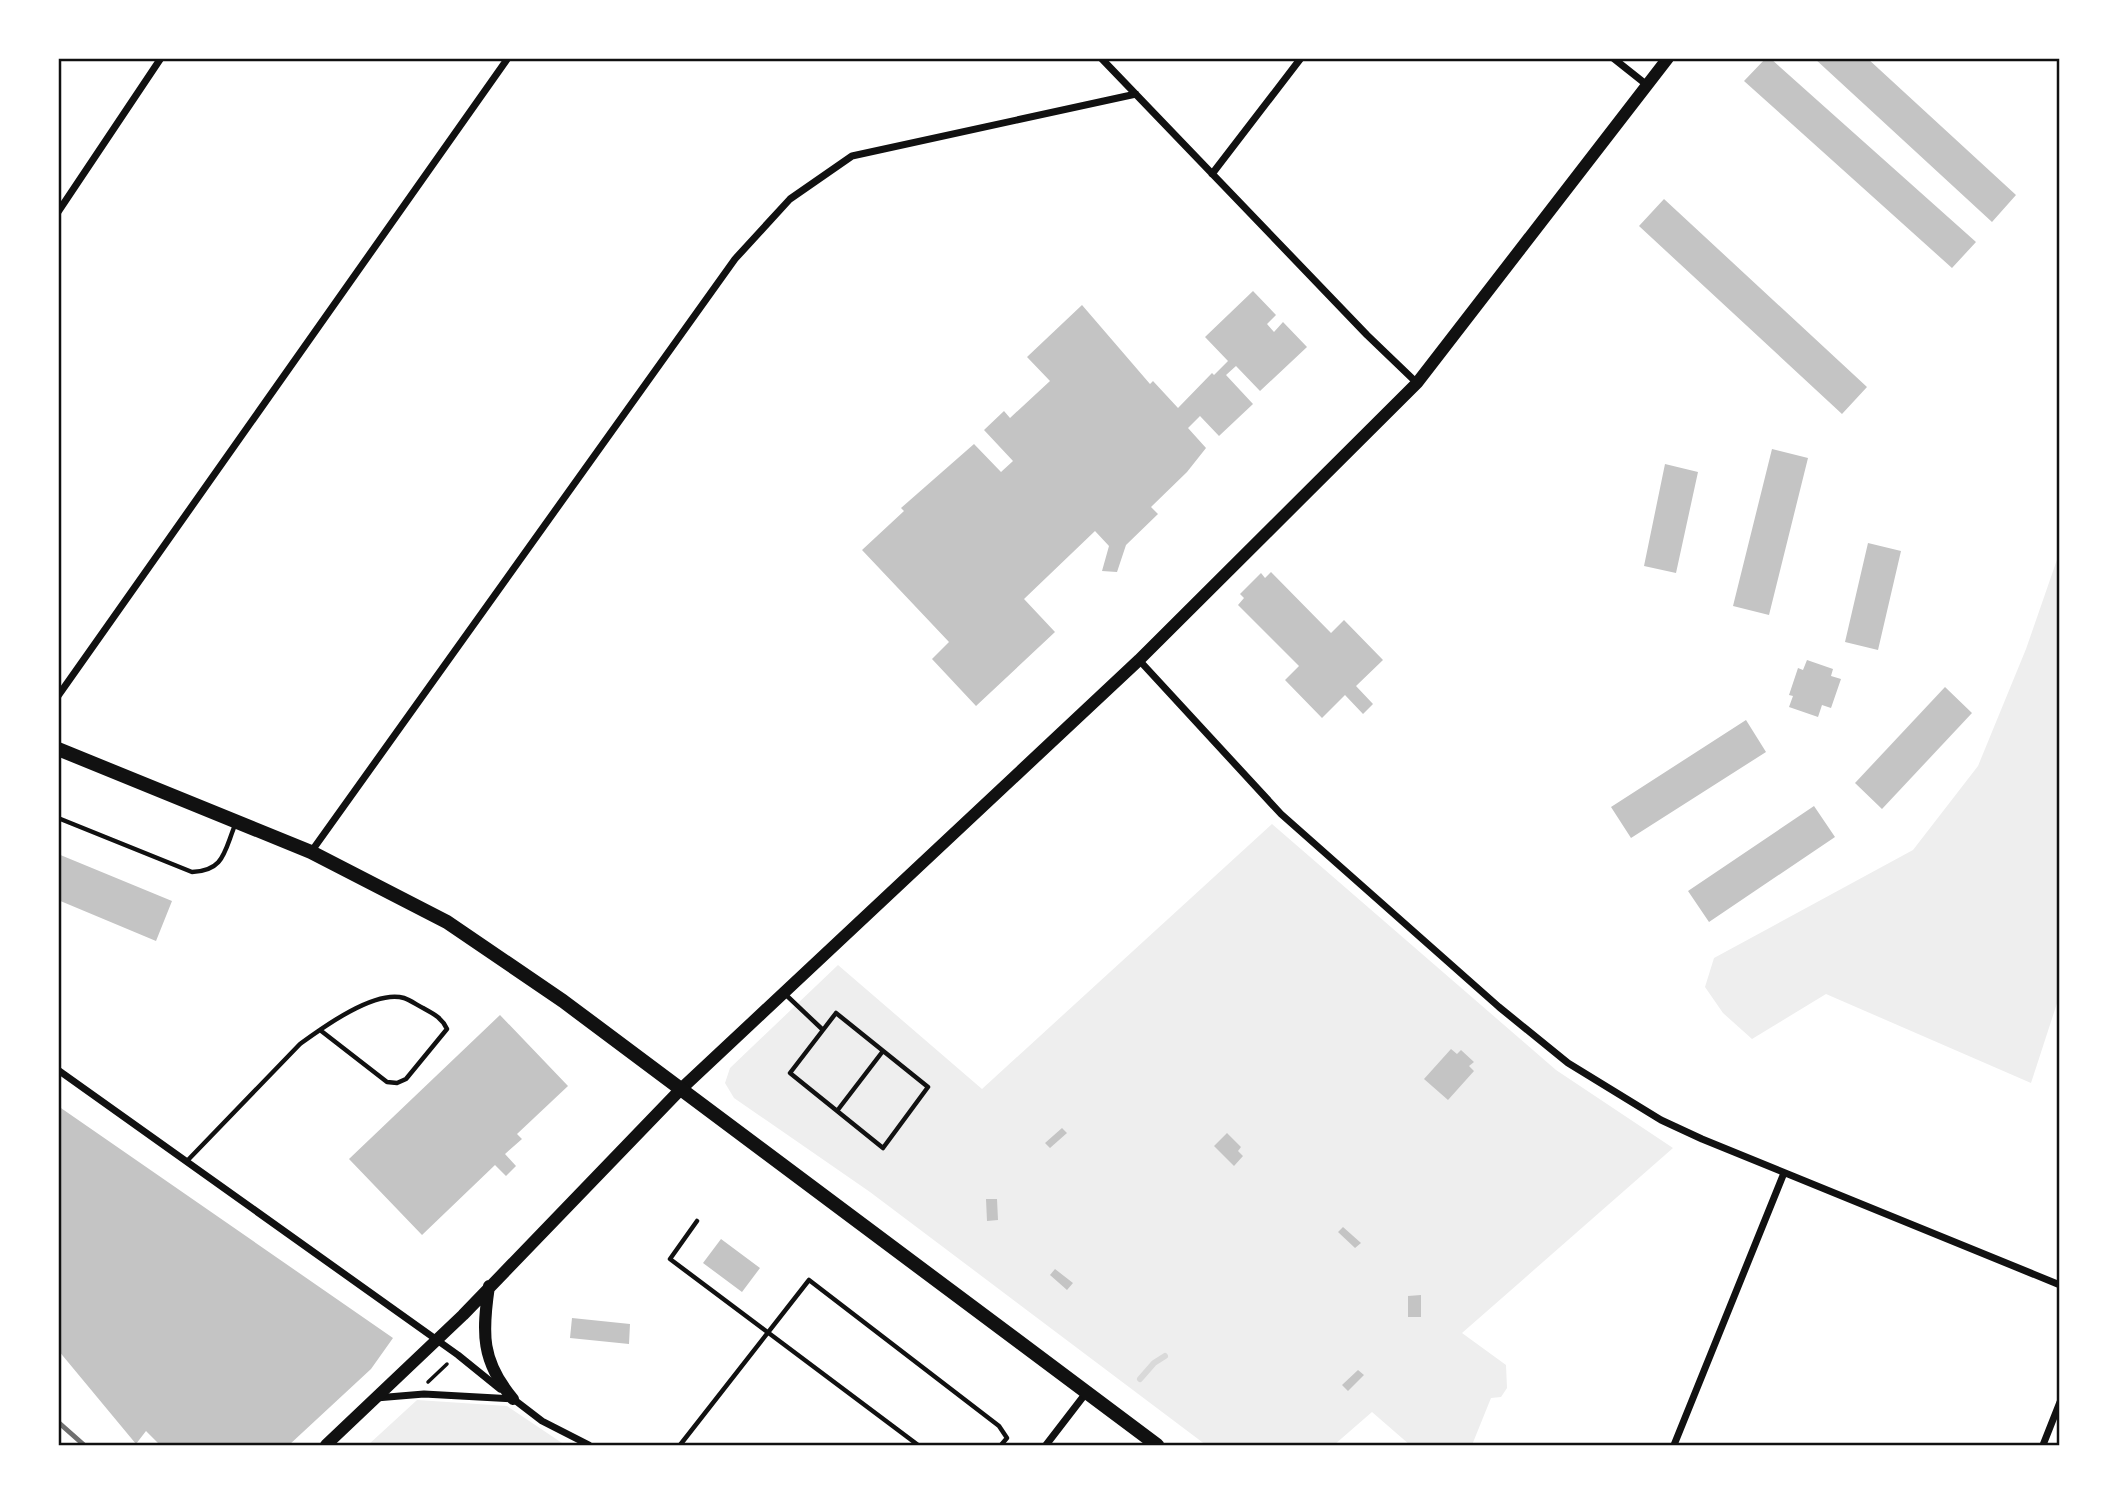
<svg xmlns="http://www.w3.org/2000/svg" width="2118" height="1503" font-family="'Crimson Pro',serif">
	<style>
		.green { fill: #eee }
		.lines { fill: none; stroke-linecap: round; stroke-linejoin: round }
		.stream { stroke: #d9d9d9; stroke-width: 6 }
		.building { fill: #c4c4c4 }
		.path { stroke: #111; stroke-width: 3.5 }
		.service { stroke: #111; stroke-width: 4.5 }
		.minor { stroke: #111; stroke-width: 7 }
		.tertiary { stroke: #111; stroke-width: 12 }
		.secondary { stroke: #111; stroke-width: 12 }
		.primary { stroke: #111; stroke-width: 14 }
		.rail { stroke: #707070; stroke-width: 5 }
		.neatline { fill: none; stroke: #111; stroke-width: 2.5 }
	</style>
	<rect width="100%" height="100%" fill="#fff"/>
	<!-- green -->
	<path class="green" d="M2060,551V994L2031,1083L1826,994L1752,1039L1723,1013L1705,987L1714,958L1913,850L1978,766L2026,649Z
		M1272,824L1556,1070L1673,1148L1462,1333L1506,1365L1507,1388L1501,1397L1491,1398L1472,1445H1410L1372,1412L1334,1445H1206L870,1192L734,1098L725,1083L730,1068L838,965L982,1089Z
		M417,1400L507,1406L565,1445H368Z"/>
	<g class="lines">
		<!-- stream -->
		<path class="stream" d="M1140,1379L1154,1363L1165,1356"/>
	</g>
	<!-- building -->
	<path class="building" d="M1766,58H1770L1976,242L1952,268L1744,81Z
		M1814,58H1867L2016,195L1992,222Z
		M1664,199L1867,387L1842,414L1639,226Z
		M1253,291L1276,315L1267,324L1274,332L1283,322L1307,347L1260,391L1236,366L1226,375L1253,404L1219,436L1200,416L1188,428L1206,448L1187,472L1151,507L1158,514L1126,545L1117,572L1102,571L1109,546L1095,531L1024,599L1055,632L976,706L932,659L949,642L862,550L904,511L901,508L974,444L1001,472L1013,461L984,430L1004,411L1010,418L1050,381L1027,357L1082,305L1150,384L1153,381L1178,408L1212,373L1214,375L1228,361L1205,337Z
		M1772,449L1808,458L1769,615L1733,606Z
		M1665,464L1698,472L1676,573L1644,566Z
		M1868,543L1901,551L1878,650L1845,642Z
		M1271,572L1331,633L1344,620L1383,660L1356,686L1373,704L1363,714L1345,695L1322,718L1285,680L1299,666L1238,605L1244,598L1240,594L1261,573L1265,578Z
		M1807,660L1833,669L1831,676L1841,679L1831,708L1822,705L1818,717L1789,707L1793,696L1789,695L1798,668L1803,670Z
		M1945,687L1972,713L1882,809L1855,783Z
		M1746,720L1766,752L1631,838L1611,807Z
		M1814,806L1835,837L1709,922L1688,891Z
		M58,854L172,901L156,941L58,900Z
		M500,1015L568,1086L517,1134L522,1139L505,1154L516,1166L506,1176L495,1165L422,1235L349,1159Z
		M1451,1049L1457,1054L1461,1050L1474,1062L1469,1066L1474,1071L1448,1100L1424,1079Z
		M58,1106L393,1338L371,1369L289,1445H160L146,1431L136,1444L58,1350Z
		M1062,1128L1067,1133L1050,1148L1045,1143Z
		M1227,1133L1241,1147L1238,1151L1243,1156L1234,1166L1214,1146Z
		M986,1199H997L998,1220L987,1221Z
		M1343,1227L1361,1243L1355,1248L1338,1232Z
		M721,1239L760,1268L742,1292L703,1263Z
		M1055,1269L1073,1283L1067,1290L1050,1275Z
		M1421,1295V1317H1408V1296Z
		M572,1318L630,1324L629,1344L570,1338Z
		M1358,1370L1364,1375L1348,1391L1342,1385Z"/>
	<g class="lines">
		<!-- path -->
		<path class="path" d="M428,1382L447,1364"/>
		<!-- service -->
		<path class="service" d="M58,818L192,872C224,871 224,852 235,825
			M785,994L823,1030L790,1073L883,1148L928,1087L836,1013L823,1030
			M837,1111L883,1051
			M187,1161L300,1044C322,1028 375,989 404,998C410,1000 417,1005 423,1008C434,1014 442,1018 447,1029L406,1079L397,1083L387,1082L320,1030
			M697,1221L670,1259L918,1445
			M680,1445L809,1280L999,1426L1007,1438L1001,1445"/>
		<!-- minor -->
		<path class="minor" d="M1101,58L1367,335L1417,383
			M1613,58L1647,85
			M1212,174L1301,58
			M58,212L161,58
			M1139,660L1281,814L1499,1007L1568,1063L1661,1120L1702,1139L2060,1285
			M58,696L508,58
			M311,852L735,259L790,199L852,156L1136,94
			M58,1070L458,1355L500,1389
			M376,1398L424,1394L513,1399
			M512,1398L542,1421L589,1445
			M1046,1445L1086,1393
			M1674,1445L1784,1173
			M2043,1445L2060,1402"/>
		<!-- tertiary -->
		<path class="tertiary" d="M680,1090L1139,660L1417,383L1668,58"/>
		<!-- secondary -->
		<path class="secondary" d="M489,1286C482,1333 481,1361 513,1399
			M326,1445L463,1315L680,1090"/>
		<!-- primary -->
		<path class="primary" d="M58,749L311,852L447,922L563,1001L1157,1445"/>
		<!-- rail -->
		<path class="rail" d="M58,1422L84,1445"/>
	</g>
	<!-- border -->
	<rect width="2118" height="1503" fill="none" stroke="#ffffff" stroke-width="119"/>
	<rect x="60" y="60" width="1998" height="1384" class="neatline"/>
</svg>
